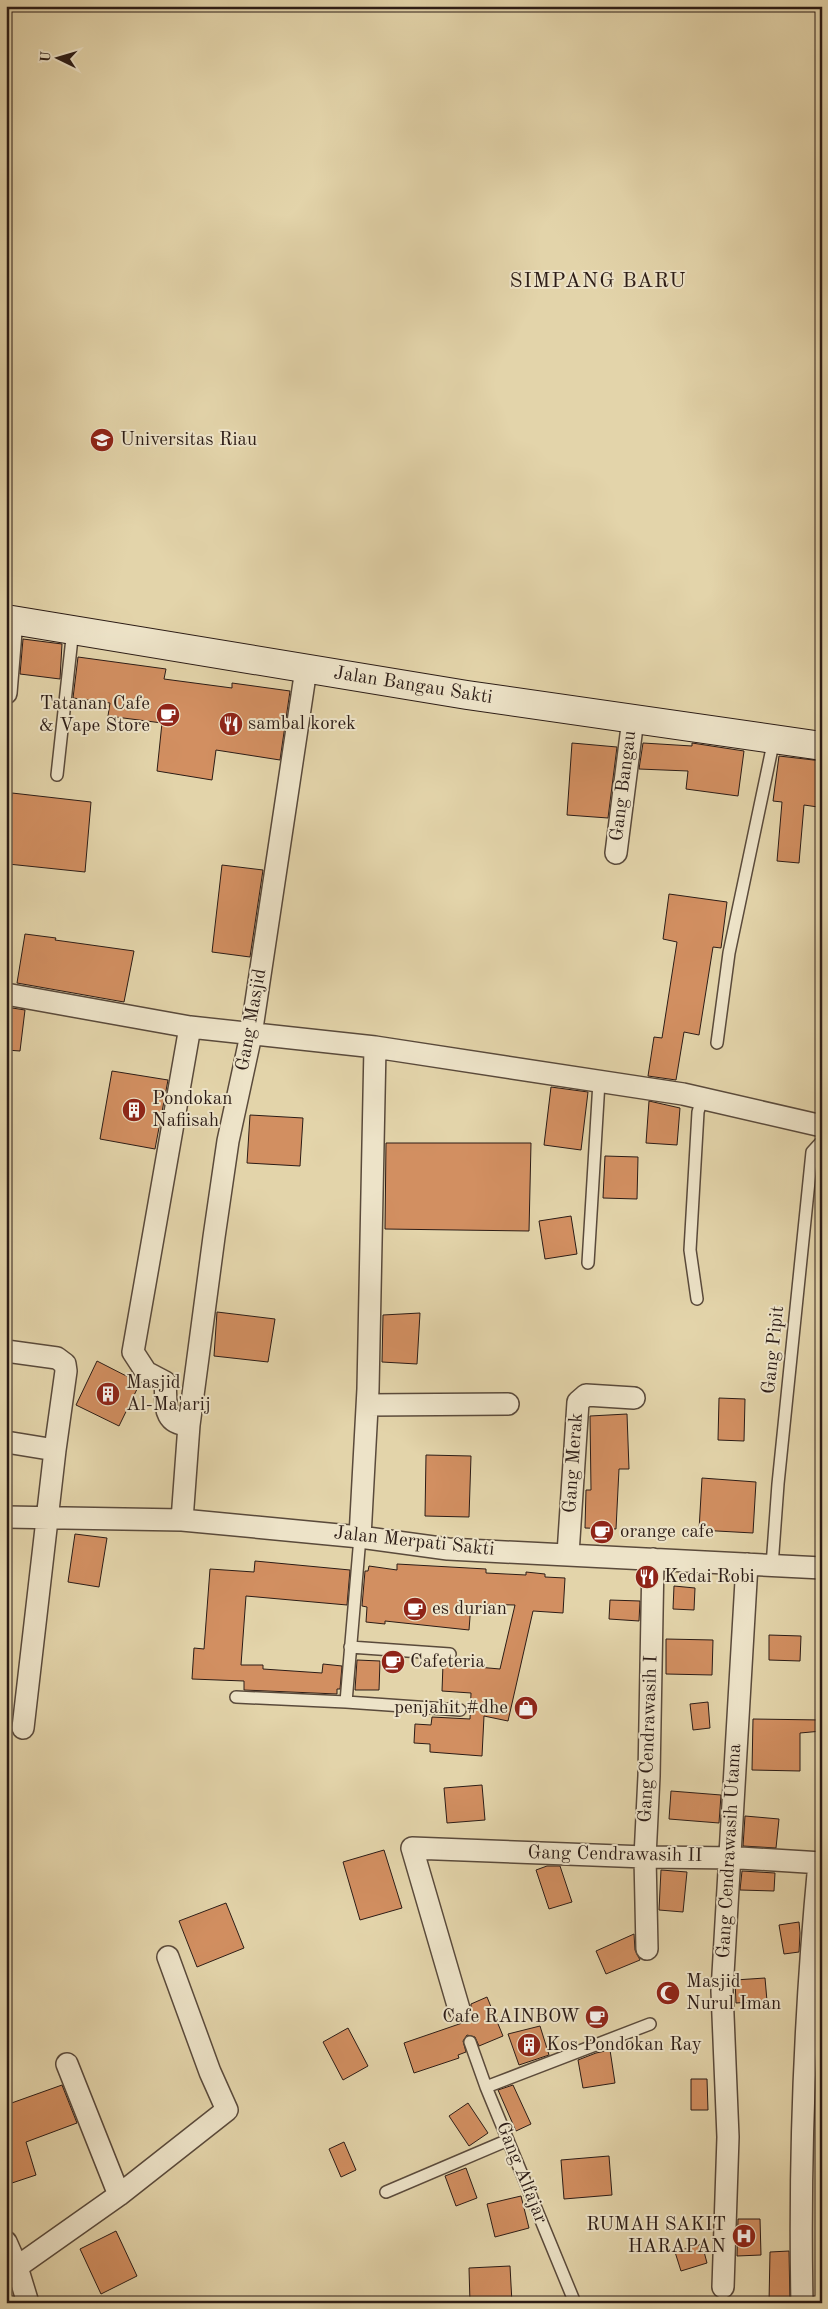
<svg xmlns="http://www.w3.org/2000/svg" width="828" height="2309" font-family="'Old Standard TT',serif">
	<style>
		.building { fill: #d28f61; stroke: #2c1c16 }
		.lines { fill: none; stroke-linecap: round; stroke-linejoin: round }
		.lane-casing { stroke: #5a4a3b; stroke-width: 14 }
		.street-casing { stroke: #5a4a3b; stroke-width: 24 }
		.secondary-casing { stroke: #2c1c16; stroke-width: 30 }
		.lane { stroke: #ede3c8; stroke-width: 11 }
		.street { stroke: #ede3c8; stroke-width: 21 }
		.secondary { stroke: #ede3c8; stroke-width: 28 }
		.labels { text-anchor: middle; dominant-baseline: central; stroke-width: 4; stroke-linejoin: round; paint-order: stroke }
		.poi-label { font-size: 19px; fill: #2c1c16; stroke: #ede3c8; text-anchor: start }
		.street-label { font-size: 19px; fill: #2c1c16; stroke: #ede3c8 }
		.quarter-label { font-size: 21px; letter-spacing: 1px; fill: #2c1c16; stroke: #ede3c8 }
	</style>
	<rect width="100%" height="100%" fill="#e3d4aa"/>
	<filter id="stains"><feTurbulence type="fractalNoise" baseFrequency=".004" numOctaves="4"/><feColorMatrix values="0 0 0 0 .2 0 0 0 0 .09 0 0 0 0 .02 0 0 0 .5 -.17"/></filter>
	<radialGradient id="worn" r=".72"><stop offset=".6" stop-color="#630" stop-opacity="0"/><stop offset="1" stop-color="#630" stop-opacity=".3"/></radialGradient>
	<!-- building -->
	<path class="building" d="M23,639L62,644L60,679L20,674Z
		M78,657L166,669L164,679L232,688V683L290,691L280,760L216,750L212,780L157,771L162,723L108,716L110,703L73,698Z
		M572,743L617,747L608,818L567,815Z
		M643,743L692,746V743L744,751L738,796L686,789L688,771L639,769Z
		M779,756L822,761L818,807L804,805L799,863L777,861L782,802L773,801Z
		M12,793L91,802L85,872L8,864Z
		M222,865L263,870L250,957L212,952Z
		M669,894L727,902L721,948L713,947L699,1035L684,1032L676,1080L648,1076L654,1037L662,1038L677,942L663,939Z
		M25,934L56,938L55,940L134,951L124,1002L17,983Z
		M6,1007L25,1010L20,1051L6,1050Z
		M112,1071L168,1080L155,1149L100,1139Z
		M551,1087L588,1092L581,1150L544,1145Z
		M649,1101L680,1108L677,1145L646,1143Z
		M250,1115L303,1118L300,1166L247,1163Z
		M386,1143H531L529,1231L385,1229Z
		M605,1156L638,1157L637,1199L603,1198Z
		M571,1216L577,1254L545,1259L539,1221Z
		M217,1312L275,1319L268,1362L214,1356Z
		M420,1313L417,1364L382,1362L383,1315Z
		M97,1361L140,1383L119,1426L76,1405Z
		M719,1398L745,1399L744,1441L718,1440Z
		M627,1414L629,1469H619L616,1529L585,1528L586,1490H591L590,1416Z
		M426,1455L471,1456L469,1517L425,1516Z
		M702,1478L756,1482L753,1533L699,1530Z
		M75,1534L107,1538L99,1587L68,1582Z
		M255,1561L350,1570L347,1605L246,1596L241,1665H263V1669L322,1673L323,1664L342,1666L340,1689H337V1694L244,1690V1681L192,1679L194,1648L204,1649L210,1569L254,1572Z
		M397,1564L486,1569V1573L526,1575V1572L545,1574V1577L565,1578L563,1613L533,1611L508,1721L484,1716L482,1756L430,1752V1744L414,1743L415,1724L431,1725L432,1717L470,1719L471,1693L442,1691L443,1664L500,1669L515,1605L471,1604L469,1630L385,1621V1624L366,1622L367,1607L362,1606L365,1571H368L369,1566L397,1570Z
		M674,1586L695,1588L694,1610L673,1609Z
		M610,1600L640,1601L639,1621L609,1619Z
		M769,1635L801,1636L800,1661L769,1660Z
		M666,1639L713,1640L712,1675L666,1674Z
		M357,1660L380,1661L379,1690H355Z
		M708,1702L710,1728L693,1730L690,1704Z
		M753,1719L822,1720V1731L800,1733V1771L752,1770Z
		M482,1785L485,1820L447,1823L444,1788Z
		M671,1791L721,1795L719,1823L669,1819Z
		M745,1816L779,1819L776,1848L743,1846Z
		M384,1850L402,1908L360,1920L343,1862Z
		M547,1866H560L572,1902L549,1909L536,1870Z
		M661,1870L687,1872L683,1912L659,1910Z
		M742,1871L775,1873L774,1891L740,1890Z
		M226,1903L244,1948L197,1967L179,1921Z
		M799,1922L800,1933L799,1952L784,1954L779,1925Z
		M634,1934L635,1950L640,1960L606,1974L596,1951Z
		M765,1978L767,2001L736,2003L735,1980Z
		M487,1997L503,2036L479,2046L475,2037L467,2035L463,2041L466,2052L458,2055L459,2058L414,2073L404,2043L468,2021L467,2019L471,2011V2004Z
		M540,2026L549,2055L519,2065L508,2034Z
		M348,2028L368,2066L343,2080L323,2042Z
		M610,2050L615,2083L583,2088L578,2060L596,2053Z
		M691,2079H707L708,2110H691Z
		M62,2085L77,2123L26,2142L36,2175L6,2185V2105Z
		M513,2085L531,2124L516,2131L498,2090Z
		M468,2103L488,2133L469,2146L449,2116Z
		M344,2142L356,2170L341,2177L329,2149Z
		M609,2156L612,2195L564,2199L561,2160Z
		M466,2168L477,2198L456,2206L445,2176Z
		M521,2196L529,2228L495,2237L487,2204Z
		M738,2219H760L761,2255L737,2256Z
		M116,2231L137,2276L101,2294L80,2249Z
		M702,2244L707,2263L681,2271L675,2252Z
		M789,2251L790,2303H769L770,2252Z
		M510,2266L512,2303H470L469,2268Z"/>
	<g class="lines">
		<!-- lane casing -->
		<g class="lane-casing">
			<path id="lane" d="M57,775L73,629
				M717,1043L729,953L774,739
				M588,1263L599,1082
				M697,1299L690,1250L698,1112L702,1099
				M772,1566L778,1484L812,1152L822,1141
				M350,1647L450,1654
				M236,1697L346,1702L360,1537
				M346,1702L460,1710
				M470,2042L486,2087L575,2303
				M486,2087L650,2024
				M386,2192L508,2140"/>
		</g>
		<!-- street casing -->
		<g class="street-casing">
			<path id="street" d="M6,693L12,620
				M616,853L633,719
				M6,994L190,1027L375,1047L683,1094L822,1126
				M6,1351L57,1358L65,1364L66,1371L55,1450
				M368,1405L508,1404
				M189,1425C161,1424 167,1403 165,1382L146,1372L133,1352L190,1027
				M6,1442L55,1450L23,1728
				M6,1517L182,1520L360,1537L448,1549L822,1568
				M182,1520L189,1425L214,1237L228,1141L251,1035L306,669
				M360,1537L368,1389L375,1047
				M568,1554L578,1402L586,1395L634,1398
				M647,1949L645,1857L649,1776L653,1559
				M459,2009L412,1848L645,1857L740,1858L822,1863
				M67,2064L119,2195
				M6,2242L17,2267
				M723,2287L728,2137L722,1991L747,1564
				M28,2303L17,2267L119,2195L227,2110L210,2072L168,1957
				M802,2303C799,2155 805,2010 819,1863"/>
		</g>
		<!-- secondary casing -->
		<g class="secondary-casing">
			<path id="secondary" d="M6,619L467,695L822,746"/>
		</g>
		<!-- lane -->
		<use href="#lane" class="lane"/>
		<!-- street -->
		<use href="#street" class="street"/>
		<!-- secondary -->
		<use href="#secondary" class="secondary"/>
	</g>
	<!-- icons -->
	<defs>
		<g id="university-disc" transform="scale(1.25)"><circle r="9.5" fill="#8f2418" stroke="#ede3c8"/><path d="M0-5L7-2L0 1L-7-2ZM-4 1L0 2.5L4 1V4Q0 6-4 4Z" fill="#fff"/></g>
		<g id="cafe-disc" transform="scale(1.25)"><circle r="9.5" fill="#8f2418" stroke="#ede3c8"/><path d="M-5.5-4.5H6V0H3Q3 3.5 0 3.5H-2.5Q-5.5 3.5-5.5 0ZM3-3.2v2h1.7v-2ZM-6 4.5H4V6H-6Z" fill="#fff"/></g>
		<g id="restaurant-disc" transform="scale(1.25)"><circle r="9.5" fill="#8f2418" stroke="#ede3c8"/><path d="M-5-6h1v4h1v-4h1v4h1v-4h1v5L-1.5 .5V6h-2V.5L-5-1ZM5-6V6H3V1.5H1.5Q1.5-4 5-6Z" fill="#fff"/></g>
		<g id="building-disc" transform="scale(1.25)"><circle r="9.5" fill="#8f2418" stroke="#ede3c8"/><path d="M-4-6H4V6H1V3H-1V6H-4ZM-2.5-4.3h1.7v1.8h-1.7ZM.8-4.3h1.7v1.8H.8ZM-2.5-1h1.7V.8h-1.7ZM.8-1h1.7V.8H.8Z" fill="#fff"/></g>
		<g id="shop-disc" transform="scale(1.25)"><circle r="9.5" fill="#8f2418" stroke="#ede3c8"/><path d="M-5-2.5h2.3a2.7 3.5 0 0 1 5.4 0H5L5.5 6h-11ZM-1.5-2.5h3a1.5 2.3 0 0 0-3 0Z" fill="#fff"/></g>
		<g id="mosque-disc" transform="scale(1.25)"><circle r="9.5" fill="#8f2418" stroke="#ede3c8"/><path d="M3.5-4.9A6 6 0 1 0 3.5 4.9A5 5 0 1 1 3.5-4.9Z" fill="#fff"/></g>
		<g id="hospital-disc" transform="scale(1.25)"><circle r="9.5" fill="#8f2418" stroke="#ede3c8"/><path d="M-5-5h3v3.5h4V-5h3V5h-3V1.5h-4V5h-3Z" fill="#fff"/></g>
	</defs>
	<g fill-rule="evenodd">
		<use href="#university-disc" x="102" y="440"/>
		<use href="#cafe-disc" x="168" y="715"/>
		<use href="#restaurant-disc" x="231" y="724"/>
		<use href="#building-disc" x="134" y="1110"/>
		<use href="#building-disc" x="108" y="1394"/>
		<use href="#cafe-disc" x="602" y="1532"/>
		<use href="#restaurant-disc" x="647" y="1577"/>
		<use href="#cafe-disc" x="415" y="1609"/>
		<use href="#cafe-disc" x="393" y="1662"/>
		<use href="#shop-disc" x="526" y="1708"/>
		<use href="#mosque-disc" x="668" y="1993"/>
		<use href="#cafe-disc" x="597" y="2017"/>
		<use href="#building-disc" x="529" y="2045"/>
		<use href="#hospital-disc" x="744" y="2236"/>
	</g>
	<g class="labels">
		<!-- poi labels -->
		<g class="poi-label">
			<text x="120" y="440">Universitas Riau</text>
			<text x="150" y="704" text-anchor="end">Tatanan Cafe<tspan x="150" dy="22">&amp; Vape Store</tspan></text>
			<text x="248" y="724">sambal korek</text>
			<text x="152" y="1099">Pondokan<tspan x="152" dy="22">Nafiisah</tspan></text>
			<text x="126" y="1383">Masjid<tspan x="126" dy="22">Al-Ma'arij</tspan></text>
			<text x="620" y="1532">orange cafe</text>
			<text x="664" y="1577">Kedai Robi</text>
			<text x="432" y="1609">es durian</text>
			<text x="410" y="1662">Cafeteria</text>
			<text x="508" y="1708" text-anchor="end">penjahit #dhe</text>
			<text x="686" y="1982">Masjid<tspan x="686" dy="22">Nurul Iman</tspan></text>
			<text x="580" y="2017" text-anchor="end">Cafe RAINBOW</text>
			<text x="546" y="2045">Kos Pondokan Ray</text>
			<text x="726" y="2225" text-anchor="end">RUMAH SAKIT<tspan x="726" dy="22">HARAPAN</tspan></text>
		</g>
		<!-- street labels -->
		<g class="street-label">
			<text transform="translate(413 686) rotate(9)">Jalan Bangau Sakti</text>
			<text transform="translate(624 786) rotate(-83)">Gang Bangau</text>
			<text transform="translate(252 1020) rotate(-80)">Gang Masjid</text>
			<text transform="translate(774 1350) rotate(-84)">Gang Pipit</text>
			<text transform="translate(574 1463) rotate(-86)">Gang Merak</text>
			<text transform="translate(414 1542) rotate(6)">Jalan Merpati Sakti</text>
			<text transform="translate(649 1739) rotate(-88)">Gang Cendrawasih I</text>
			<text transform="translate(730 1851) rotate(-87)">Gang Cendrawasih Utama</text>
			<text transform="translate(615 1855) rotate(1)">Gang Cendrawasih II</text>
			<text transform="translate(521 2173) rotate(68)">Gang Alfajar</text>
		</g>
		<!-- quarter labels -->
		<g class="quarter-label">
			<text x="598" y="281">SIMPANG BARU</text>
		</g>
	</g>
	<!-- margin -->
	<rect width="828" height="2309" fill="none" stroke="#e3d4aa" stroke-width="25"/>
	<rect x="8" y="8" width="813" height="2294" fill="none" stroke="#2c1c16" stroke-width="2.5"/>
	<rect x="12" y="12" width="803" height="2284" fill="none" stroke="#2c1c16"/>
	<!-- north arrow -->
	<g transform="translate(58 58) rotate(275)" stroke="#ede3c8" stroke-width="4" paint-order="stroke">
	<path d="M0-4L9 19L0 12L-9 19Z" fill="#2c1c16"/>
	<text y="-8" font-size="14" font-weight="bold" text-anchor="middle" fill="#2c1c16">U</text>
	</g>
	<rect width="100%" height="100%" filter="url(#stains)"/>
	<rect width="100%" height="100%" fill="url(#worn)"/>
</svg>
